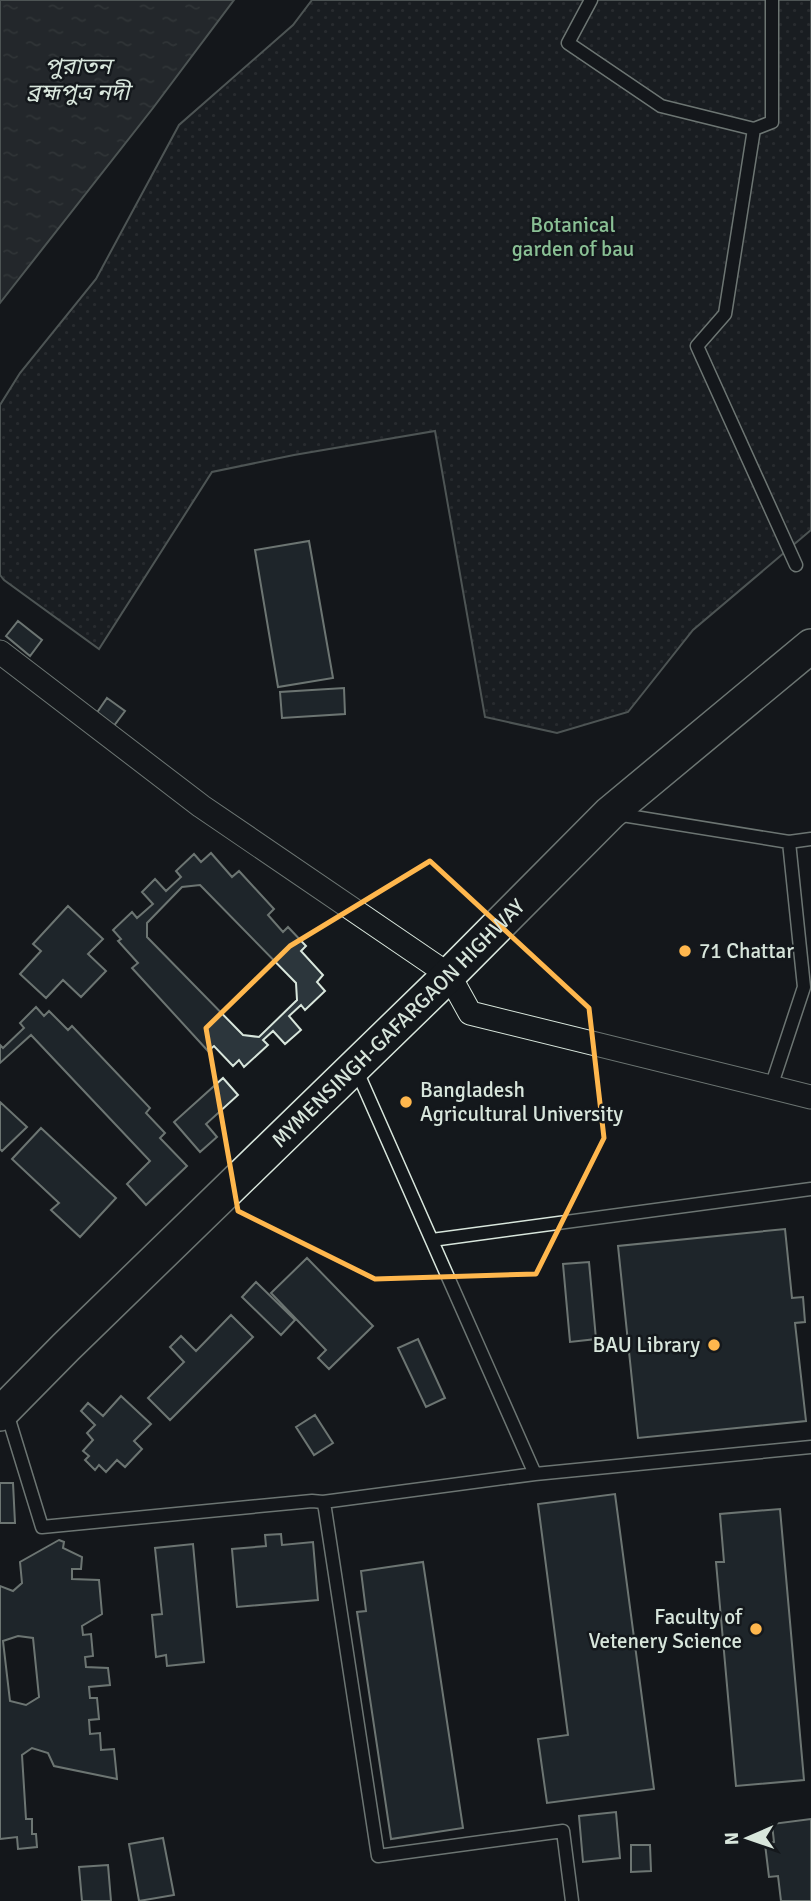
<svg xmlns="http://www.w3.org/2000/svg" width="811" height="1901" font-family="Signika,'Noto Sans Bengali',sans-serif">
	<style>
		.park { fill: url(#park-dots); stroke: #939e99; stroke-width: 2 }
		.water { fill: url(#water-ripples); stroke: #939e99; stroke-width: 2 }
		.building { fill: #2c363c; stroke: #d8e6dc; stroke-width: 2; fill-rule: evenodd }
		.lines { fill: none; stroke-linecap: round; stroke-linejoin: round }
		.lane-casing { stroke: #d8e6dc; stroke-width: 15 }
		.street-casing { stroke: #d8e6dc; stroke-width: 25 }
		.secondary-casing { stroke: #d8e6dc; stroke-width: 36 }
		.lane { stroke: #14181c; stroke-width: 12 }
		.street { stroke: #14181c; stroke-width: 23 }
		.secondary { stroke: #14181c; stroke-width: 33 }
		.marked { fill: none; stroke: #ffb74d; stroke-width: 5; stroke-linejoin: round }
		.poi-dot { fill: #ffb74d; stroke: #14181c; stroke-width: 2.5 }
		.labels { text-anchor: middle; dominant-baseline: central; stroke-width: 5; stroke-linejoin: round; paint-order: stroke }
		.park-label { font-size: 21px; fill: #8ac095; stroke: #14181c }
		.poi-label { font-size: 21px; fill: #d8e6dc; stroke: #14181c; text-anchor: start }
		.street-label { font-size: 21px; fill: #d8e6dc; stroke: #14181c }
		.water-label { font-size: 23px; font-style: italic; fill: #d8e6dc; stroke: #14181c }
	</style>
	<defs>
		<pattern id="park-dots" width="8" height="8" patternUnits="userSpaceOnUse" patternTransform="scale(1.75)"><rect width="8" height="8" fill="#202428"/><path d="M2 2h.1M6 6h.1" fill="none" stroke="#404447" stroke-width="1.8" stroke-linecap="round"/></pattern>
		<pattern id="water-ripples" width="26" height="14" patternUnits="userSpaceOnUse" patternTransform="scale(1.75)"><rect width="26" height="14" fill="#363b3e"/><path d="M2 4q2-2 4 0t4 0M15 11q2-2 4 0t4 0" fill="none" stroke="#525759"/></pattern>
	</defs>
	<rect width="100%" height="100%" fill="#14181c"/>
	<!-- park -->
	<path class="park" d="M312,0H811V530L693,630L628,712L557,733L485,717L435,431L294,455L212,472L99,649L4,580L0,575V405L20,373L96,279L179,125L293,25Z"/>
	<!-- water -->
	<path class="water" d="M0,0H234L153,108L0,303Z"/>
	<!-- building -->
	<path class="building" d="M309,541L333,678L278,687L255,550Z
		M18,621L42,640L30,656L6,636Z
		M344,688L345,714L282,718L280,692Z
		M107,698L125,711L113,727L96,714Z
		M211,853L232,877L239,871L274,909L268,915L283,932L288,927L306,946L301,951L323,975L317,982L325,991L305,1010L301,1005L289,1016L301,1030L285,1044L273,1031L263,1040L268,1045L244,1067L239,1060L233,1066L214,1046L208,1051L132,968L138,963L118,941L121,939L113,930L132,912L137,918L153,904L142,892L155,879L166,891L181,877L176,871L194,854L201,862ZM200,885L296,983L297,1000L259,1037L243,1035L147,937V923L182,887Z
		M68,906L103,939L88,954L106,971L81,997L63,980L46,998L20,974L41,951L33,944Z
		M36,1007L44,1016L49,1011L68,1030L72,1026L150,1108L146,1113L165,1133L160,1138L187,1166L146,1205L127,1184L150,1161L31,1035L0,1063V1045L3,1048L24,1028L20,1023Z
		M223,1078L238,1095L206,1124L217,1137L200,1152L174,1122Z
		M0,1102L27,1127L2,1151L0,1149Z
		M41,1128L116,1198L80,1237L51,1210L59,1203L12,1159Z
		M785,1229L792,1298L803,1297L805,1322L795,1323L806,1421L638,1438L618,1246Z
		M307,1258L373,1326L329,1369L318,1358L326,1350L271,1293Z
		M589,1262L596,1339L570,1342L563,1264Z
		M256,1282L295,1320L281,1335L242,1297Z
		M231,1315L253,1337L170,1420L148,1398L184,1362L170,1347L181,1336L196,1351Z
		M418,1339L445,1398L426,1407L398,1348Z
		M121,1396L151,1424L134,1441L142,1449L125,1467L117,1460L106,1472L99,1465L95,1470L85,1460L89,1456L83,1451L93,1440L87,1433L95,1425L81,1411L88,1403L103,1416Z
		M315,1415L333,1443L314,1455L296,1427Z
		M0,1483H13L15,1523H0Z
		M615,1494L654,1789L547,1803L538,1739L568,1735L538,1504Z
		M780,1509L804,1780L736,1786L716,1562H724L720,1514Z
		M281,1534L282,1545L313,1542L318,1600L237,1607L232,1549L266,1546L265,1535Z
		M59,1540L64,1542L63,1548L82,1557L81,1569H72V1579L99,1580L102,1614L82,1626L83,1635L91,1634L93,1656L85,1657L86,1667L108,1668L110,1685L89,1687L90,1698H97L99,1719L89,1720L90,1734L100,1733L101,1750L114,1749L117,1779L54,1766L48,1753L32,1748L22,1755L26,1819H32V1834H36L37,1847L18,1849L17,1837L0,1839V1586L13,1591L22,1583L20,1562ZM18,1636L33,1638L39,1697L26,1705L10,1701L3,1641Z
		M193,1544L204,1662L167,1666L166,1655L156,1657L152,1615L162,1614L155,1548Z
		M423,1562L463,1828L391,1839L357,1612L366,1611L361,1571Z
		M616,1812L620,1858L583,1862L579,1816Z
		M811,1819V1901H781L778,1876L769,1877L765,1844L774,1842L772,1824Z
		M163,1838L174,1895L139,1901L129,1844Z
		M631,1845H650L651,1871L631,1872Z
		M108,1865L111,1901H82L79,1867Z"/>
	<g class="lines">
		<!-- lane casing -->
		<g class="lane-casing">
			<path id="lane" d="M591,0L568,43L661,106L754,129L725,314L697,346L796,565
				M754,129L772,122V0
				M616,814L789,842L804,987L771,1087
				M789,842L811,839
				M356,1069L535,1474
				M432,1240L811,1189
				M7,1413L42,1527L312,1501L323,1502L325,1509L378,1856L563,1831L572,1901
				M323,1502L535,1474L811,1447"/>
		</g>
		<!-- street casing -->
		<g class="street-casing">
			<path id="street" d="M0,652L201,806L449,975L470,1013L811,1097"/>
		</g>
		<!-- secondary casing -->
		<g class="secondary-casing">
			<g id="secondary">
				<path id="s1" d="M0,1414L66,1347L449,975L610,813L811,646"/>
			</g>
		</g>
		<!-- lane -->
		<use href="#lane" class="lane"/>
		<!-- street -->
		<use href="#street" class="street"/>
		<!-- secondary -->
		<use href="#secondary" class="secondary"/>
	</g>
	<!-- marked area -->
	<path d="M0 0H811V1901H0ZM430,861L589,1008L604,1138L536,1274L375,1279L238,1211L206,1028L290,946Z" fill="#14181c" fill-opacity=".55" fill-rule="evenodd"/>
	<path class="marked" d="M430,861L589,1008L604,1138L536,1274L375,1279L238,1211L206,1028L290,946Z"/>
	<!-- markers -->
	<g class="poi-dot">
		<circle cx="685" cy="951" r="7"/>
		<circle cx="406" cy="1102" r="7"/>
		<circle cx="714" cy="1345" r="7"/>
		<circle cx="756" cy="1629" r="7"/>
	</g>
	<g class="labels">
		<!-- park labels -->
		<g class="park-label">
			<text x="573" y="225">Botanical<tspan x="573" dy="24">garden of bau</tspan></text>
		</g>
		<!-- poi labels -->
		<g class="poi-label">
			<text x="699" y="951">71 Chattar</text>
			<text x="420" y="1090">Bangladesh<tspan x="420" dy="24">Agricultural University</tspan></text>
			<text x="700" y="1345" text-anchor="end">BAU Library</text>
			<text x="742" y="1617" text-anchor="end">Faculty of<tspan x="742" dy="24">Vetenery Science</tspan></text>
		</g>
		<!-- street labels -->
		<g class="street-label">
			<text stroke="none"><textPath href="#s1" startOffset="558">MYMENSINGH-GAFARGAON HIGHWAY</textPath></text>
		</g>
		<!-- water labels -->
		<g class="water-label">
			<text x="78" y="66">পুরাতন<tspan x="78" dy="26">ব্রহ্মপুত্র নদী</tspan></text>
		</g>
	</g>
	<!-- north arrow -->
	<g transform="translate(748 1838) rotate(268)" stroke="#14181c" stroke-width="5" paint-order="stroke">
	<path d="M0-5L12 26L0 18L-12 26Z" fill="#d8e6dc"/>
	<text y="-10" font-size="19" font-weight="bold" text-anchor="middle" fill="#d8e6dc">N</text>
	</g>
</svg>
